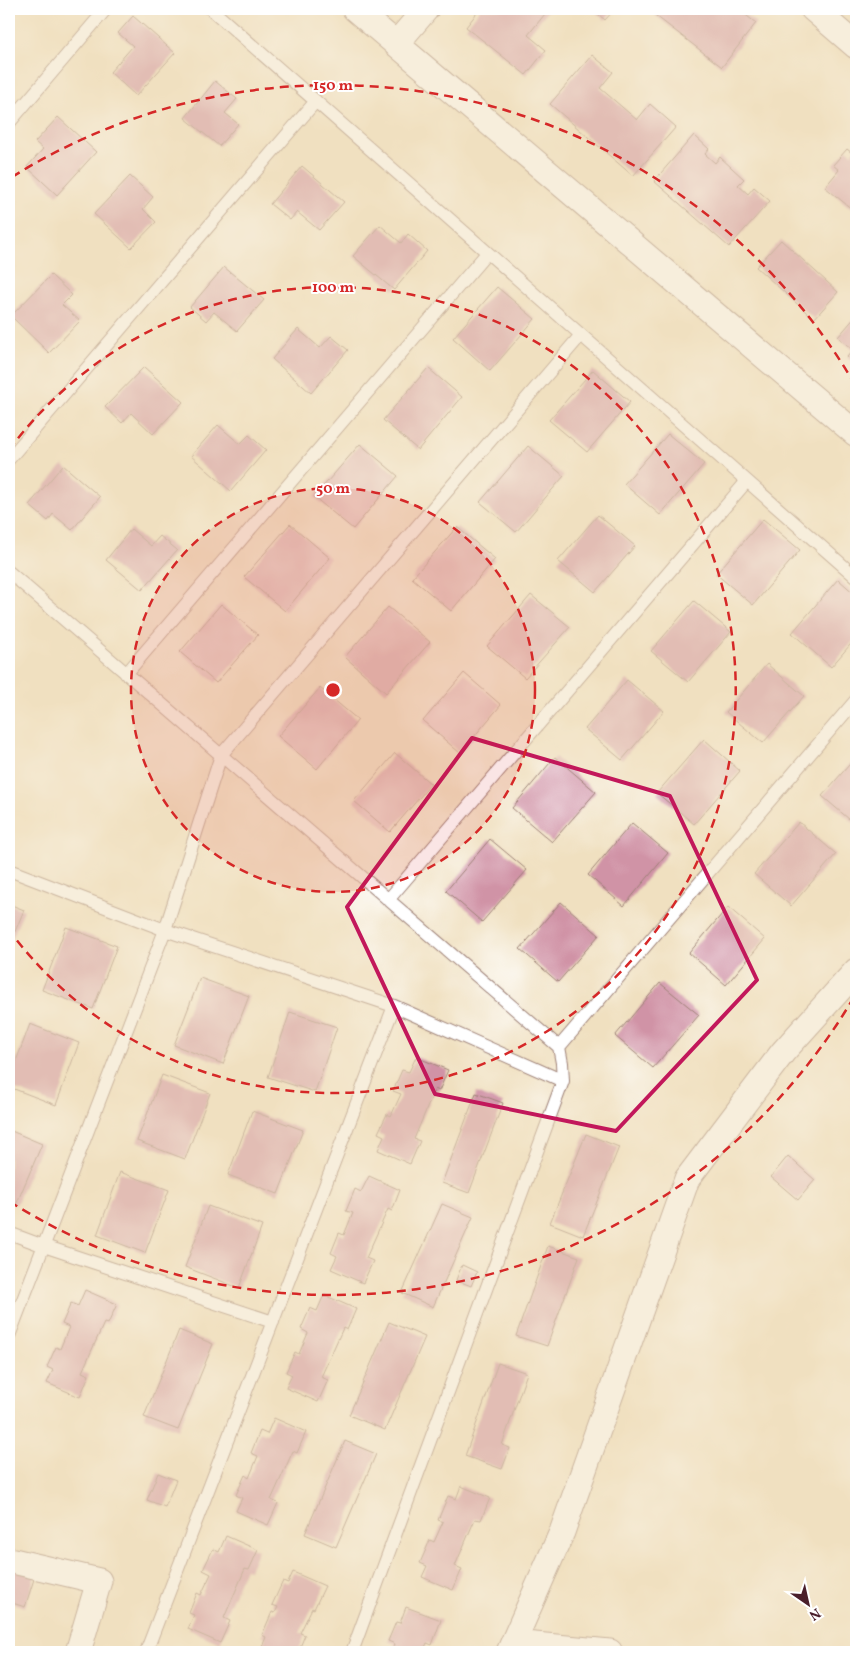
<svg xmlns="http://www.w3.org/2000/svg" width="865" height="1661" font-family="Vollkorn,serif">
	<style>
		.building { fill: #d093a6 }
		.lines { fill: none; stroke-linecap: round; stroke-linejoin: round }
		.lane-casing { stroke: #9d8076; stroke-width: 14 }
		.street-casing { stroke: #9d8076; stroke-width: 27 }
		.lane { stroke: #fff; stroke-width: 12 }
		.street { stroke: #fff; stroke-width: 25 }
		.marked { fill: none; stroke: #c2185b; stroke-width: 4; stroke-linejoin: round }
		.ring { fill: none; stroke: #d62828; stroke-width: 2.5; stroke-dasharray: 9 6 }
		.centre { fill: #d62828; stroke: #fff; stroke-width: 2.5 }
		.ring-label { font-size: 15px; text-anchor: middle; font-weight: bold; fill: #d62828; stroke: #fff; stroke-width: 4; stroke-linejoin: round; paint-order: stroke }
	</style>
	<rect width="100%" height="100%" fill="#fff"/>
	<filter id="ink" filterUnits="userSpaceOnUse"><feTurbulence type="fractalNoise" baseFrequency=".02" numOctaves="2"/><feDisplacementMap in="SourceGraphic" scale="10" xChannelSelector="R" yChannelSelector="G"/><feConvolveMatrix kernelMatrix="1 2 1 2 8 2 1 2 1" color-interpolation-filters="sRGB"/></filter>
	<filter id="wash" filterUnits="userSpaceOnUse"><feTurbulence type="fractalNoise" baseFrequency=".0096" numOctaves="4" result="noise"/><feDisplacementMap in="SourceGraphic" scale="20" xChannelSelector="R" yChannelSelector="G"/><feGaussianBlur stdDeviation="1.12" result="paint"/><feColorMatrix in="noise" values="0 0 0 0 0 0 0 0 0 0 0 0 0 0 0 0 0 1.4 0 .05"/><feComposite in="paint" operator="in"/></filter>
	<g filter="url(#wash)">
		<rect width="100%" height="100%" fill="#f0e0c0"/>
		<g id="blocks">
			<!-- building -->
			<path class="building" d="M480,9H549L528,35L546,50L526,75L466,27Z
				M592,9H615L605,20Z
				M647,9H738L756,23L722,67Z
				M133,16L175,53L136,96L110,72L133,46L118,33Z
				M592,55L613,72L600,88L637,120L650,104L676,127L633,176L550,104Z
				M215,81L237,99L225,113L238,124L219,146L185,118Z
				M58,117L96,152L57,195L27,167L43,149L35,142Z
				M694,135L709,149L705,154L715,163L720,157L744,179L738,185L748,194L754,187L770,201L729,247L654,181Z
				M847,149L852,153L856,149V206L853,210L825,187L839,170L833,165Z
				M302,166L344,202L319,230L297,212L290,220L270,204Z
				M130,176L153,197L143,209L156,222L131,248L94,214Z
				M380,225L401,243L408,234L427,251L394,290L353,256Z
				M781,240L838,292L814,319L756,267Z
				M224,267L264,300L237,331L214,312L206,321L190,307Z
				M51,275L72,295L62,305L80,321L49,353L11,316Z
				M497,287L535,319L490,371L453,338Z
				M856,316V365L847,357L853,350L838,337Z
				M298,329L320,348L331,336L348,350L311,393L272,359Z
				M144,367L183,402L153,434L131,413L122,423L105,407Z
				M428,368L462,397L418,450L383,420Z
				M593,370L630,402L587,452L549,420Z
				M218,425L240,444L249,435L266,450L231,491L191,456Z
				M668,434L704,464L660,515L624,484Z
				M360,444L398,476L353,529L314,497Z
				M528,446L564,476L516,532L480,502Z
				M63,465L100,497L72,530L53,514L48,521L29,505Z
				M598,515L635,546L595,592L558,561Z
				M763,519L800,550L753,605L716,574Z
				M290,524L330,558L285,611L244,577Z
				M457,527L495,559L451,611L412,578Z
				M131,529L151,546L160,536L177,550L142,590L106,560Z
				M838,579L856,595V638L831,667L792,633Z
				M531,595L570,627L525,678L487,646Z
				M694,601L731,632L688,682L651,651Z
				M221,604L258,635L216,683L180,652Z
				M388,607L430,642L386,693L345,657Z
				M767,664L804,696L763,743L726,712Z
				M464,673L501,705L460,753L423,721Z
				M627,680L664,711L622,760L585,729Z
				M320,688L358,720L317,769L278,736Z
				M704,739L740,771L694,824L657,793Z
				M395,753L431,784L390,832L354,801Z
				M555,757L596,792L552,842L512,808Z
				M856,757V825L822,796Z
				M799,822L836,854L791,906L754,874Z
				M632,823L668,853L624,906L588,875Z
				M490,839L527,870L482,922L446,891Z
				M561,902L599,935L558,982L520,949Z
				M9,904L24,910L9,946Z
				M728,907L765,939L726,985L689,953Z
				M66,927L117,946L93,1009L42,990Z
				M200,978L249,996L223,1064L174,1045Z
				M660,983L699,1015L653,1068L615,1036Z
				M290,1012L337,1027L315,1092L268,1077Z
				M30,1024L79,1043L56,1105L9,1087V1080Z
				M416,1057L448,1070L439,1091L435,1089L414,1139L420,1141L410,1164L378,1150L384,1136L378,1133L387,1114L391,1116L401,1094L393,1091L402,1070L409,1072Z
				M162,1075L210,1093L185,1159L137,1141Z
				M476,1093L503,1103L469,1193L442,1183Z
				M252,1111L303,1130L278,1194L228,1175Z
				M9,1130L42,1144L16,1205L9,1202Z
				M586,1134L619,1147L583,1236L550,1223Z
				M788,1156L815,1180L798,1200L771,1177Z
				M120,1172L169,1190L145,1253L97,1235Z
				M369,1176L400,1190L392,1211L388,1209L366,1258L373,1261L363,1283L331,1269L337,1256L331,1253L339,1233L344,1235L353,1213L346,1211L355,1189L361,1192Z
				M442,1204L473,1217L433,1307L402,1293Z
				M208,1206L262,1226L239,1288L185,1267Z
				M548,1246L579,1257L547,1346L516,1336Z
				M462,1265L477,1272L471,1286L456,1280Z
				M85,1290L117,1304L108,1324L104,1323L82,1372L89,1375L80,1397L47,1383L53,1370L47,1367L56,1347L60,1349L69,1327L62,1324L71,1303L78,1306Z
				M324,1295L356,1309L347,1330L343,1328L321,1377L328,1380L318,1402L286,1388L292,1375L286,1372L295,1352L299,1354L308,1333L301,1329L310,1308L317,1311Z
				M389,1322L425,1337L385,1430L349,1415Z
				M179,1330L213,1344L178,1430L144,1417Z
				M498,1363L527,1373L502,1445L510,1448L502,1469L465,1456Z
				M274,1418L306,1432L297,1453L293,1451L271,1500L278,1503L268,1525L236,1511L242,1498L236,1495L245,1475L249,1478L258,1456L251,1453L260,1431L267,1434Z
				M345,1441L376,1454L336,1547L305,1534Z
				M158,1473L176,1480L165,1507L147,1500Z
				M461,1486L490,1498L481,1520L475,1519L455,1566L462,1569L453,1590L422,1577L427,1566L420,1563L430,1540L434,1542L443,1522L438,1520L448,1496L456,1499Z
				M226,1536L258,1550L249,1570L245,1569L224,1618L230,1621L220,1643L188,1629L194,1615L189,1613L197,1593L201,1595L211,1574L203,1570L213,1549L219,1552Z
				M11,1568L35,1576L25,1607L9,1602V1576Z
				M293,1572L325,1586L314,1609L312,1608L300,1633L305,1635L298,1652H275L262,1647L266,1637L262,1635L272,1612L275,1613L278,1607L272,1605L283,1581L288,1583Z
				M406,1607L441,1620L432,1645L427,1643L423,1652H392L395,1644L388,1641L396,1622L400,1623Z"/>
		</g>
	</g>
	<g filter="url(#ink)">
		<use href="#blocks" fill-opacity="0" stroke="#9d8076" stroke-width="1"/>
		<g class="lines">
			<!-- lane casing -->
			<g class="lane-casing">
				<path id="lane" d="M211,9L856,577
					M9,123L106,9
					M9,459L316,101
					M9,572L559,1047L856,700
					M126,674L487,253
					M9,870L165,930L394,1006L563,1081L352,1652
					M388,900L747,481
					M559,1047L562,1063L563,1081
					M9,1233L44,1246L273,1322
					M9,1336L165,930L221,755L581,335
					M146,1652L394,1006"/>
			</g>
			<!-- street casing -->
			<g class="street-casing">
				<path id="street" d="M355,9L856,434
					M813,9L856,46
					M396,44L426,9
					M9,1560L99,1581L78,1652
					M513,1643L610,1652
					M509,1652L562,1532L687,1179L783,1052L856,971"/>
			</g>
			<!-- lane -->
			<use href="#lane" class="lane"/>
			<!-- street -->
			<use href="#street" class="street"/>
		</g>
	</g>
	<!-- marked area -->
	<path d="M0 0H865V1661H0ZM472,738L670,796L757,980L616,1131L435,1094L347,907Z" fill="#f0e0c0" fill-opacity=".55" fill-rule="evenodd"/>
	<path class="marked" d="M472,738L670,796L757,980L616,1131L435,1094L347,907Z"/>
	<!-- distance rings -->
	<circle cx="333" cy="690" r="202" fill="#d62828" fill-opacity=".12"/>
	<g class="ring">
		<circle cx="333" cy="690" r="202"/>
		<path d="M9 450A403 403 0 1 1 9 930"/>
		<path d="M854 997A605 605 0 0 1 12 1203M12 177A605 605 0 0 1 854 383"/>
	</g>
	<circle cx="333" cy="690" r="8" class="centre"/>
	<g class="ring-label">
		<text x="333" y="90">150 m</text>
		<text x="333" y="292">100 m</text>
		<text x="333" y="493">50 m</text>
	</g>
	<!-- margin -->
	<rect width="865" height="1661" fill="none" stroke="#fff" stroke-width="30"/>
	<!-- north arrow -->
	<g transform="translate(808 1604) rotate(146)" stroke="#ffffff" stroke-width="4" paint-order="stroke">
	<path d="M0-4L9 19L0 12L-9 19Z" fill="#4a1f2b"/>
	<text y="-8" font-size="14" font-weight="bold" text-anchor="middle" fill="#4a1f2b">N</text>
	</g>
</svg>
